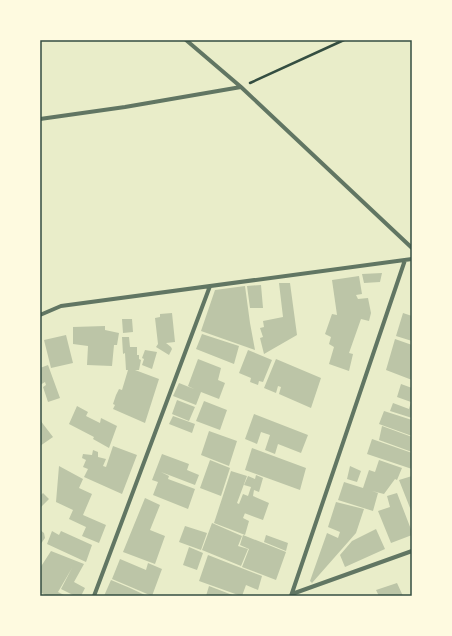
<svg xmlns="http://www.w3.org/2000/svg" width="452" height="636" font-family="Merriweather,serif">
	<style>
		.building { fill: #bcc5a7 }
		.lines { fill: none; stroke-linecap: round; stroke-linejoin: round }
		.path { stroke: #344e41; stroke-width: 2.5 }
		.minor { stroke: #617663; stroke-width: 4 }
		.neatline { fill: none; stroke: #344e41; stroke-width: 1.5 }
	</style>
	<rect width="100%" height="100%" fill="#e9edc9"/>
	<!-- building -->
	<path class="building" d="M382,273L380,282L364,283L362,274Z
		M359,276L362,294L356,295L358,299L368,298L371,313L369,321L361,319L349,353L353,354L349,371L329,364L334,347L329,344L331,337L325,334L332,314L337,315L332,280Z
		M279,283H290L297,335L264,354L260,338L263,337L260,328L264,327L263,321L283,317Z
		M261,285L263,308H250L247,286Z
		M245,286L250,323L255,350L201,331L215,290Z
		M172,313L175,342L166,343L171,347L172,349L169,355L156,347L158,344L155,318L160,317V314Z
		M403,313L412,316V341L396,336Z
		M122,319H132L133,332L123,333Z
		M105,326V330L119,333L117,345H114L112,366L87,365L88,346L73,344V327Z
		M202,334L239,346L234,364L196,349Z
		M66,335L73,363L51,368L44,340Z
		M122,337H129L130,347H137V355H139V359L141,360L139,370H135L159,379L145,423L113,409L115,405L113,404L116,395L119,389L122,390L128,370H126L125,353L123,354Z
		M395,339L412,345V380L386,370Z
		M145,350L157,352L152,369L142,365L144,359L142,358Z
		M248,350L272,360L263,382L259,381L258,385L250,382L251,378L239,373Z
		M198,359L221,368L218,380L225,383L219,399L201,392L196,405L173,396L179,383L194,389L188,386Z
		M276,359L321,378L311,408L279,394L281,387L278,386L276,393L264,388Z
		M48,365L60,398L48,402L43,387L46,385L45,382L40,385V368Z
		M401,384L412,388V418L390,411L393,403L409,409L411,402L397,397Z
		M177,400L195,407L189,421L172,414Z
		M204,401L227,410L220,430L196,421Z
		M77,406L88,412L86,416L100,423L101,418L117,426L109,448L93,439L94,437L69,424Z
		M384,411L412,420V436L379,424Z
		M254,414L308,435L301,453L278,444L275,454L265,450L270,435L261,432L257,444L245,439Z
		M173,416L195,424L192,433L169,424Z
		M40,420L53,437L40,446Z
		M382,426L412,437V452L379,440Z
		M209,431L237,441L229,466L201,455Z
		M372,439L412,453V469L367,454Z
		M113,446L137,455L122,494L84,477L88,469L83,467L86,460L82,458L83,454L92,455L93,450L98,452V457L106,459L103,466L106,467Z
		M252,448L306,468L300,490L245,470Z
		M162,454L189,464L187,470L199,475L195,485L161,472L169,476L168,479L195,489L188,509L153,495L158,482L152,480Z
		M210,460L230,468L221,496L200,488Z
		M379,460L402,468L397,480L395,479L384,494L372,491L378,493L373,511L338,500L344,482L363,488L369,470L375,472Z
		M59,466L83,479L79,488L92,494L83,515L106,525L99,543L82,536L86,527L69,519L73,510L56,502Z
		M350,466L361,471L357,482L347,479Z
		M231,471L247,476L237,503L239,504L243,494L248,496L251,487L244,485L248,476L255,479L256,475L263,478L259,492L254,490L253,496L269,503L263,520L239,511L245,513L243,518L249,521L245,535L214,523Z
		M412,476V513L399,480Z
		M43,493L49,499L40,508V496Z
		M397,493L412,532V535L391,543L378,511L390,507L387,496Z
		M145,498L160,505L150,530L165,536L155,564L123,552Z
		M336,502L364,509L356,533L312,583L310,581L327,533L338,538L340,532L328,527Z
		M212,523L242,536L238,546L248,549L241,566L202,550Z
		M185,526L207,533L201,550L179,542Z
		M376,529L385,549L345,567L340,555L352,541Z
		M40,530L44,533L45,538L40,545Z
		M52,531L59,535L61,531L92,545L86,562L47,544Z
		M243,535L286,552L276,580L242,567L249,549L240,545Z
		M266,535L288,543L286,551L264,542Z
		M189,547L203,553L197,570L183,565Z
		M51,551L84,564L74,582L85,588L81,596H75L61,589L72,568L58,592L66,596H47L40,592V568Z
		M208,555L262,576L258,590L246,585L242,596H241L199,581Z
		M120,559L146,570L148,563L162,569L152,596L112,579Z
		M111,580L130,588L147,596H104Z
		M397,583L403,596H379L376,590Z
		M209,586L235,596H206Z"/>
	<g class="lines">
		<!-- path -->
		<path class="path" d="M250,83L344,40"/>
		<!-- minor -->
		<path class="minor" d="M186,40L241,87L412,248
			M40,119L125,107L241,87
			M40,315L61,306L412,259
			M292,594L412,551
			M94,596L210,286
			M291,596L405,260"/>
	</g>
	<!-- border -->
	<rect width="452" height="636" fill="none" stroke="#fefae0" stroke-width="82"/>
	<rect x="41" y="41" width="370" height="554" class="neatline"/>
</svg>
